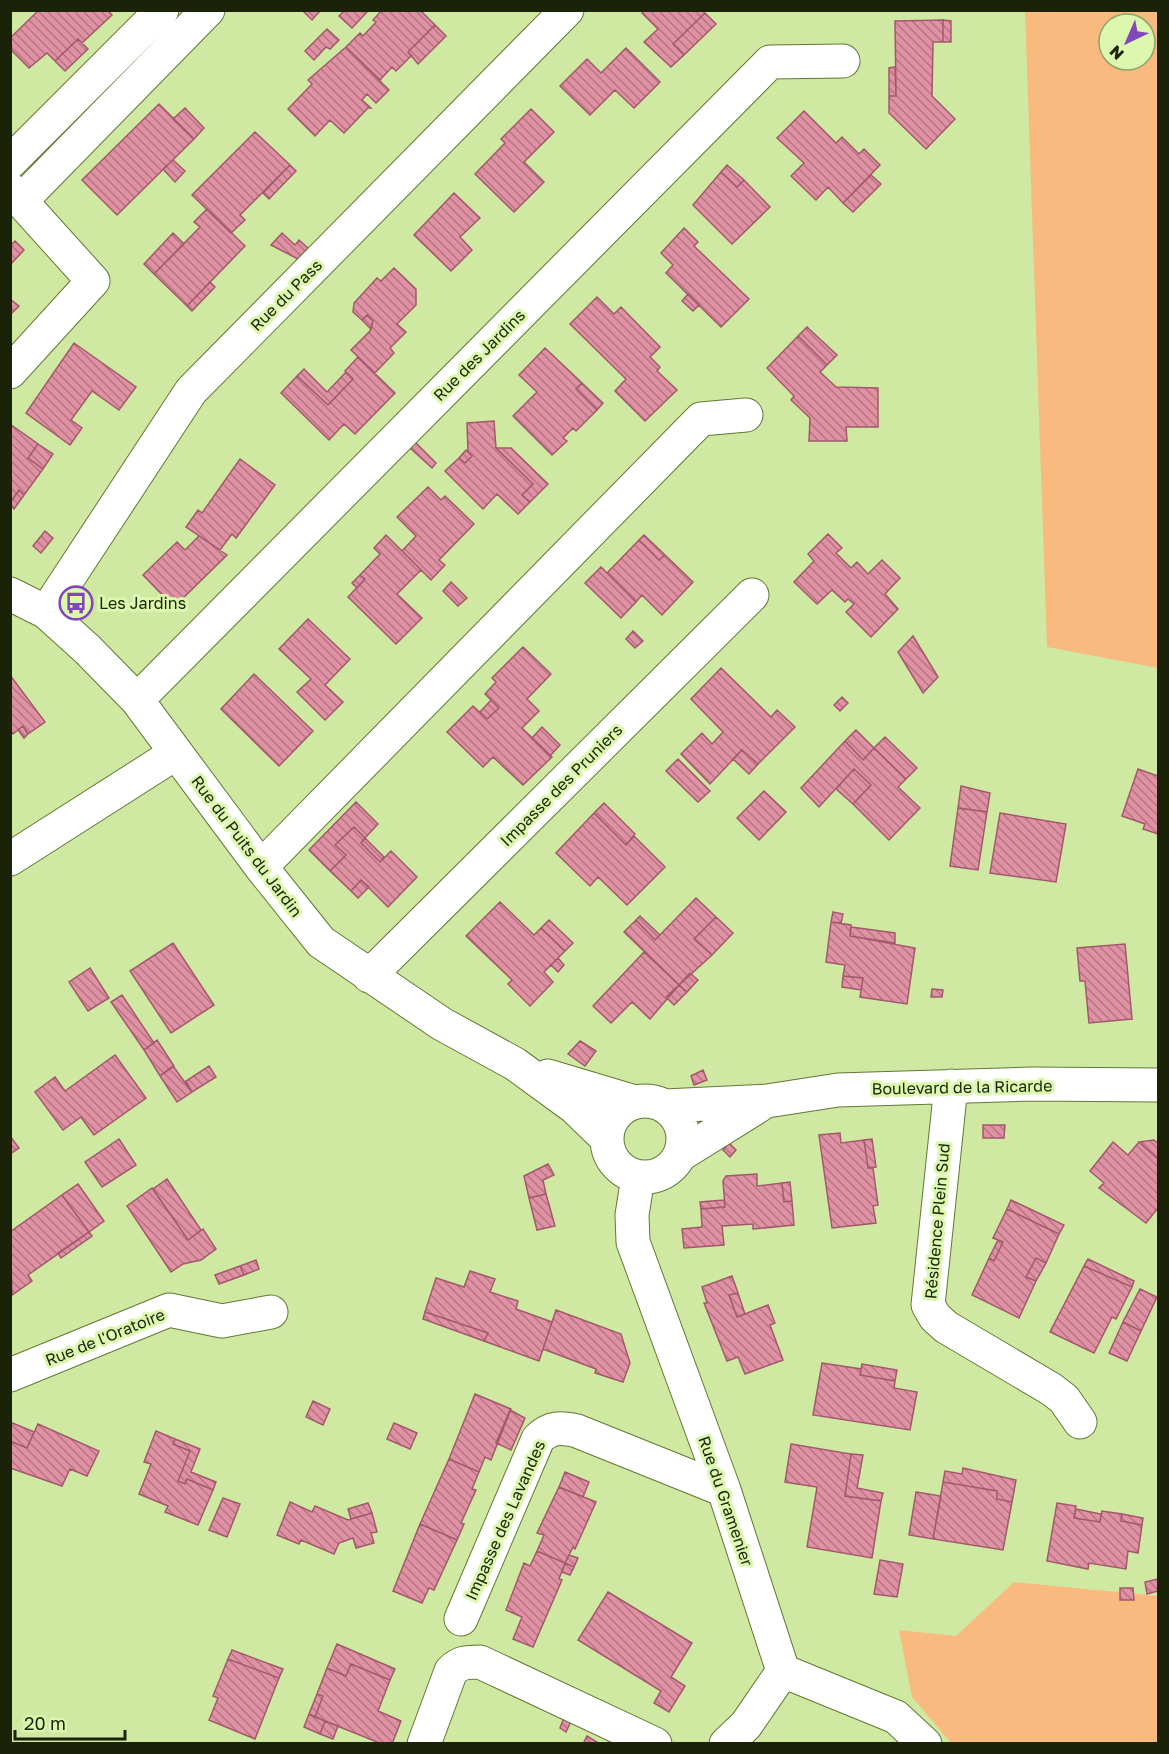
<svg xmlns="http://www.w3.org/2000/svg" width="1169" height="1754" font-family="'Golos Text',sans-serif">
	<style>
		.grass { fill: #f8ba7e; fill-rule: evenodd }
		.building { fill: url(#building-back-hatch); stroke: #a2596b; stroke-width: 1.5 }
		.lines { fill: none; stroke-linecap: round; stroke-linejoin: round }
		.minor-casing { stroke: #627834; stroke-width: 35 }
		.minor { stroke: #fff; stroke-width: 33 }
		.labels { text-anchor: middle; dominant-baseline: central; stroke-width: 6; stroke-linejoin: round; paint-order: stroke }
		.street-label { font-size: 16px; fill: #1a2307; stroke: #dcf7ae }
		.poi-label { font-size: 16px; fill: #1a2307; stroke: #dcf7ae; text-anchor: start }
	</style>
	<defs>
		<pattern id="building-back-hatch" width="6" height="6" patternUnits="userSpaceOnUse" patternTransform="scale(1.5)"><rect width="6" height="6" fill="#e091a4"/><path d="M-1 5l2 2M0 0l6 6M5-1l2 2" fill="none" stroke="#b57684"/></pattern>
	</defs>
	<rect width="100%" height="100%" fill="#cfe9a2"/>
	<!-- grass -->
	<path class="grass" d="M1025,11H1158V668L1047,647ZM1109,24H1145V60H1109Z
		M1014,1582L1158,1596V1743H951L912,1697L899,1630L956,1636Z"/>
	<!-- building -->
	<path class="building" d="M39,10H107L112,15L82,43L78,39L55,61L47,53L29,68L10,49V38Z
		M302,10H321L312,20Z
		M345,10H367L368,11L352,28L339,16Z
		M382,10H420L435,25L408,52L412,56L410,57L396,71L392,67L380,80L346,47L360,33L363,36L376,22L373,20Z
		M645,10H702L705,13L673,44L684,55L671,67L644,42L658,29L642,13Z
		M705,13L716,24L684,55L673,44Z
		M943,20V42H933L932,96L955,119L926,149L889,113V96H896L895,21Z
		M943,20L951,21V42H943Z
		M435,25L446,36L418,64L408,52Z
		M327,29L339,40L330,49L326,47L314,60L305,51Z
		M78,39L88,49L65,71L55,61Z
		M346,47L389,90L376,103L367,94L362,100L371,108H368L344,133L330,120L315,136L288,109L312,84L308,80Z
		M626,48L660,82L634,108L615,90L590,115L560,86L587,59L601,73Z
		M895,67L896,96H889V68Z
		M159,104L194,139L117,215L82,180Z
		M185,108L204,128L194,139L173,119Z
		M531,109L554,132L524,162L544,182L514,212L475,174L505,143L501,139Z
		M804,111L836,143L842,137L859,154L864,149L880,165L843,203L828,187L816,200L791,176L804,163L777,138Z
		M255,132L290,165L240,215L245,220L231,233L192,195Z
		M173,160L185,171L175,182L163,169Z
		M290,165L296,171L269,199L263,193Z
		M727,165L744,180L737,187L721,172Z
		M721,172L737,187L744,180L770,207L732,244L693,205Z
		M871,175L881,184L853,212L843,203Z
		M454,193L480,218L460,237L472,250L451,271L414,235Z
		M207,209L245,246L187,306L154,274L200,227L194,222Z
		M684,228L698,242L694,246L749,299L721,327L666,273L673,265L661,253Z
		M173,233L184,244L154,274L144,264Z
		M282,233L295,245L299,240L308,248L298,259L271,245Z
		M15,241L24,250L11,264L10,246Z
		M394,268L416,289V305L397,324L406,332L390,348L394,353L375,373L351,350L370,331L373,321L367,315L362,320L353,312L354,303L377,278L381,281Z
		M210,282L215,287L192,311L187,306Z
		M688,294L699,305L693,311L682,301Z
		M597,297L614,314L621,307L660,347L650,357L660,367L657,371L677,390L645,421L615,391L626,379L570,324Z
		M10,299L19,306L10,315Z
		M367,315L373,321L371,329L362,320Z
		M807,327L837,355L827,365L798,336Z
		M798,336L827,365L820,372L836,387L878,388V427H846L847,441H809L810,418L791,400L794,396L767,368Z
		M74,343L136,387L119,410L92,391L71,420L82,428L70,445L26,413Z
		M545,348L582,383L576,389L597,410L576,431L573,428L563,438L567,441L552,455L513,416L537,392L519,375Z
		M358,357L395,393L355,434L344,424L329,440L281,393L297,376L328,405L353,379L345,371Z
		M304,369L327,392L346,372L353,379L328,405L297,376Z
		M582,383L603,403L597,410L576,389Z
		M494,421L496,448L533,484L522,495L530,502L518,514L497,494L483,509L445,471L459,458L465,463L472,456L468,452L467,423Z
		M10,424L38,444L28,458L43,469L24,495L19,490L10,503Z
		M415,442L436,463L432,468L410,448Z
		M38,444L53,454L43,469L28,458Z
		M496,448H511L548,484L530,502L522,495L533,484Z
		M466,450L472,456L465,463L459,458Z
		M240,459L275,485L236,538L232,534L220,550L186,527L198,510L202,513Z
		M428,487L441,500L445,496L474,524L439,560L445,565L431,580L402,551L416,536L397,517Z
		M19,490L24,495L14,509L10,503Z
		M45,531L53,538L41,553L33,546Z
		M828,534L842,548L836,553L851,568L857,562L868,574L882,560L900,578L885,594L898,609L871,637L846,612L854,604L848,599L845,602L832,590L817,604L794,582L814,561L808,554Z
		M386,535L421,570L397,594L422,618L396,644L348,597L365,579L360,575L380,554L374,548Z
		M644,535L665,555L659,560L639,540Z
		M199,536L227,555L174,607L143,575L177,542L185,550Z
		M639,540L659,560L665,555L693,582L662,615L642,595L636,602L607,573Z
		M601,567L636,602L621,618L585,583Z
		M360,575L365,579L357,588L352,583Z
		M451,582L467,598L458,606L443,591Z
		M308,619L350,659L325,685L343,702L325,720L297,692L311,679L279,649Z
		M633,631L643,641L635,648L626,639Z
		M913,636L938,677L923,693L898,652Z
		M523,647L551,674L527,699L539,711L522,728L552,757L523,785L493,757L483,767L447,732L473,706L487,719L499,708L485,694L496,682L492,678Z
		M721,668L771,717L777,710L795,727L758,764L742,750L710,784L681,754L702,733L712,744L723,732L691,699Z
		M254,674L313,731L279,766L221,709Z
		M10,675L45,722L28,734L23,726L13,734L10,730Z
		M842,697L848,703L840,711L834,705Z
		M491,700L499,708L487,719L480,712Z
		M23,726L28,734L24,738L18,730Z
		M542,727L560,745L550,756L532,738Z
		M856,730L874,748L863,760L845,741Z
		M885,737L917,768L906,779L874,748Z
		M845,741L863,760L874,748L906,779L898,787L920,808L889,840L853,804L871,785L854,769L819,807L801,788Z
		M742,750L758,764L749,774L733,759Z
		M678,759L710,791L698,802L666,771Z
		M854,769L871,785L853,804L836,789Z
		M1138,769L1158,776V834L1143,829L1145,824L1122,816Z
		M961,786L990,793L987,812L958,808Z
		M764,791L786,812L759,840L737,818Z
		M356,802L378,824L365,838L354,827L335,845L346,855L330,871L309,850Z
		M604,803L635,834L626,845L594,813Z
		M958,808L987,812L978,870L950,866Z
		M594,813L626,845L634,836L665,867L627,905L598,877L590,886L556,853Z
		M1000,813L1066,824L1056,882L990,873Z
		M354,827L365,838L361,843L380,862L391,851L417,877L388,907L361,880L351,891L330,871L346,855L335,845Z
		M365,838L384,857L380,862L361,843Z
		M361,880L369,887L358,898L351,891Z
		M696,898L716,917L694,939L712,955L679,985L624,932L636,920L655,940Z
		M500,902L534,935L541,928L565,951L544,972L553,982L530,1006L508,984L512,980L466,936Z
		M833,912L843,914L841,923L831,922Z
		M640,916L660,935L655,940L636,920Z
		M716,917L733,933L712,955L694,939Z
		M549,920L573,943L565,951L541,928Z
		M831,922L851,925L850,936L915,948L907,1004L860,997L863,978L843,976L845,965L826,962Z
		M851,927L895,933V943L850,936Z
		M173,943L214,1005L171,1033L130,971Z
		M1125,944L1132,1019L1089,1023L1085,981H1080L1077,948Z
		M644,952L679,985L650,1019L632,1002L611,1023L593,1006Z
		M558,958L564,965L558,972L551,965Z
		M90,968L109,998L88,1011L69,982Z
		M690,973L698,980L687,992L679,985Z
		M843,976L863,978L861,990L842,987Z
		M679,985L687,992L674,1005L666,997Z
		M932,989L943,990L942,997H931Z
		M122,995L154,1043L144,1050L111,1002Z
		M157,1040L174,1066L160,1076L144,1050Z
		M580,1041L596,1051L585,1066L568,1054Z
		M115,1055L146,1098L94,1135L81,1117L63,1130L35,1092L55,1077L65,1091Z
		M173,1066L192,1092L177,1102L160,1076Z
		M209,1066L216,1077L192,1092L186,1081Z
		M703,1070L707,1080L694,1085L691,1076Z
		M983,1125H1005L1004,1138H983Z
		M840,1133L841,1143L864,1140L868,1168H873L878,1205L873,1206L876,1223L832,1228L819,1135Z
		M10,1136L19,1148L10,1154Z
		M119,1139L136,1165L102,1187L85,1162Z
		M872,1139L876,1167L868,1168L864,1140Z
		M1154,1140L1158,1143V1159L1139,1142Z
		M1113,1142L1128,1155L1139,1142L1158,1159V1208L1146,1223L1099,1188L1104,1183L1090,1171Z
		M729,1143L736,1150L730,1157L723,1150Z
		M548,1164L554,1175L543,1180L546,1194L529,1198L524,1176Z
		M757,1174V1186L782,1183L784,1202L792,1201L794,1225L753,1229V1224L722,1226L724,1245L684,1248L682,1229L702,1227L701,1209L725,1207L723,1181L726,1176Z
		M167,1179L201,1230L188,1240L153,1189Z
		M790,1182L792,1201L784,1202L782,1183Z
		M78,1184L104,1221L89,1232L62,1195Z
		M152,1188L188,1240L203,1229L216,1249L201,1260L183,1264L171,1272L127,1206Z
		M546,1194L555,1226L537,1230L529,1198Z
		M62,1195L89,1232L28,1275L32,1281L12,1295L10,1232Z
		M724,1200L725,1207L701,1209L700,1202Z
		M1011,1200L1064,1225L1059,1234L1007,1209Z
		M1007,1209L1059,1234L1046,1263L1036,1258L1026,1277L1036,1281L1019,1318L972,1295L989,1258L994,1261L1003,1242L993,1238Z
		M89,1232L92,1236L61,1258L58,1253Z
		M998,1240L1003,1242L994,1261L989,1258Z
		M1036,1258L1046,1263L1036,1281L1026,1277Z
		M1088,1259L1134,1281L1132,1287L1084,1266Z
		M256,1260L259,1269L244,1275L240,1266Z
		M240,1266L244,1275L219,1284L215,1275Z
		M1084,1266L1132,1287L1116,1319L1112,1317L1094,1353L1050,1332Z
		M470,1271L495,1279L490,1292L518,1301L516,1309L552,1322L539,1361L484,1341L488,1333L425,1312L436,1278L464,1287Z
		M732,1276L738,1293L729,1295L737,1317L768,1305L775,1323L770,1325L783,1360L745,1374L738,1357L727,1361L704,1303H707L702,1287Z
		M1140,1289L1157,1297L1141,1331L1123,1322Z
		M738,1293L745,1314L737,1317L729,1295Z
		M556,1310L621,1334L630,1363L623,1382L595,1373L596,1369L543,1349Z
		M425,1312L488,1333L484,1341L423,1319Z
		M1123,1322L1141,1331L1127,1361L1109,1353Z
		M822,1363L861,1369L860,1375L895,1381L894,1388L917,1392L910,1430L813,1415Z
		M862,1364L897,1370L895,1381L860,1375Z
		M475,1394L511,1409L491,1460L485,1457L479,1472L449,1459Z
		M313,1401L330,1409L323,1425L306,1417Z
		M510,1410L525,1418L511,1450L496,1443Z
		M10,1422L34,1432L27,1448L10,1441Z
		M394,1423L417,1433L410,1449L387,1439Z
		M38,1424L99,1451L87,1476L70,1469L62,1486L10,1468V1441L27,1448Z
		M156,1431L175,1439L173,1444L190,1451L178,1481L185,1484L187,1479L213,1490L198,1525L165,1512L168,1506L139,1494L151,1464L144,1462Z
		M175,1439L200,1449L191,1472L216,1482L213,1490L187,1479L185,1484L178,1481L190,1451L173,1444Z
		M791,1444L851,1454L845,1496L881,1501L872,1558L807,1547L817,1487L785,1482Z
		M851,1454L863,1455L857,1488L883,1493L881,1501L845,1496Z
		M449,1459L479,1472L472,1489L476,1490L461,1523L464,1524L457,1540L420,1524Z
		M963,1468L1016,1480L1012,1502L997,1499V1491L943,1482L945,1471L962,1474Z
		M565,1472L589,1482L583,1497L559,1487Z
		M943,1482L997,1491V1499L1012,1502L1003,1550L933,1539Z
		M559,1487L596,1502L575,1549L573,1547L565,1563L537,1551L544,1535L537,1533Z
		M916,1492L941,1496L933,1539L909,1535Z
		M223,1498L240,1504L227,1537L209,1530Z
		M290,1502L312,1512L315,1506L348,1520L372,1513L377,1532L371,1533L374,1543L356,1548L353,1538L339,1543L334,1554L301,1540L299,1544L277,1535Z
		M368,1503L372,1513L351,1519L348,1509Z
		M1057,1503L1076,1506L1074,1518L1100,1522L1102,1511L1122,1514L1121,1521L1142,1525L1138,1553L1128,1551L1126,1569L1089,1563L1088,1569L1047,1561Z
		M1076,1509L1101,1514L1100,1522L1074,1518Z
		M1122,1514L1143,1518L1142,1525L1121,1521Z
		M420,1524L457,1540L434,1590L429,1588L422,1603L393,1591Z
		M537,1551L565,1563L559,1579L562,1580L533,1647L513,1639L522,1617L506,1610L524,1563L530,1566Z
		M569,1555L578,1558L574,1567L565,1563Z
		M880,1560L903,1564L897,1597L874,1594Z
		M565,1563L574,1567L570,1575L562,1572Z
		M1158,1579V1591L1147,1594L1145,1582Z
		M1120,1588H1133L1134,1600H1120Z
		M608,1592L692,1643L671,1677L685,1686L669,1712L654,1703L661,1691L578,1640Z
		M337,1644L395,1669L390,1680L351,1664L346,1676L327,1668Z
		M232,1650L283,1669L279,1678L228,1659Z
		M228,1659L279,1678L255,1739L209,1720L218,1698L213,1696Z
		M351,1664L390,1680L378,1711L401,1721L392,1744H382L315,1717L323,1696L317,1694L327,1668L346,1676Z
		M317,1694L323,1696L315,1717L309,1714Z
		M309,1714L325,1721L320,1734L304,1727Z
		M565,1715L572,1719L566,1732L560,1728Z
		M325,1721L338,1726L333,1739L320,1734Z
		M587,1736L600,1744H583Z"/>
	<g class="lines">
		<!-- minor casing -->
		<g class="minor-casing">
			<path id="minor" d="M10,162L162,10
				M10,189L93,281L10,372
				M21,201L208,10
				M10,594L46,612L87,649L137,700L261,867L321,942L442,1024L515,1064L574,1107L607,1139
				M46,612L191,391L567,10
				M137,700L770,62L843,61
				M10,859L176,753
				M261,867L701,419L746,415
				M369,976L752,595
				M548,1076L635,1102
				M951,1086L928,1305L935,1317L946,1327L1051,1389L1064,1399L1080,1422
				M607 1139a38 38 0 1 1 76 0a38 38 0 1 1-76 0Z
				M665,1106L767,1101L838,1090L1031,1084L1158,1085
				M680,1155L760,1105
				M638,1177L632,1215L633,1242L724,1490L783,1671L896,1717L925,1744
				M10,1375L169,1310L222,1321L271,1312
				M461,1619L538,1439C550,1427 561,1427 577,1431L724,1490
				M424,1744L451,1671C460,1662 467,1662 480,1662L655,1744
				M726,1744L746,1725L783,1671"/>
		</g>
		<!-- minor -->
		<use href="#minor" class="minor"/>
	</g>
	<!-- icons -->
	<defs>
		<g id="bus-ring" transform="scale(1.725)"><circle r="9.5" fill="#dcf7ae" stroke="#8347bc" stroke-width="1.5"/><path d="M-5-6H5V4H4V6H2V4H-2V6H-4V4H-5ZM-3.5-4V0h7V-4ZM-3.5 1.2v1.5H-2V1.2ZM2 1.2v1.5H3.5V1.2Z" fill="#8347bc"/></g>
	</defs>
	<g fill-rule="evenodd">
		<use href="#bus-ring" x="76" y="603"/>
	</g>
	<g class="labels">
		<!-- street labels -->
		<g class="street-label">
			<text transform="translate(286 295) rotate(-45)">Rue du Pass</text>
			<text transform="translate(479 355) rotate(-45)">Rue des Jardins</text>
			<text transform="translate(561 785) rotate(-45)">Impasse des Pruniers</text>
			<text transform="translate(247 846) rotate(53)">Rue du Puits du Jardin</text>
			<text transform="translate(962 1087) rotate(-1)">Boulevard de la Ricarde</text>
			<text transform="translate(937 1221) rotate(-85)">Résidence Plein Sud</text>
			<text transform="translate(105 1337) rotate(-22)">Rue de l'Oratoire</text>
			<text transform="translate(726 1501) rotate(71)">Rue du Gramenier</text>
			<text transform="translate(505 1520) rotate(-66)">Impasse des Lavandes</text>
		</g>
		<!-- poi labels -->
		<g class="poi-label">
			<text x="99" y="603">Les Jardins</text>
		</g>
	</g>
	<!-- border -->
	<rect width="1169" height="1754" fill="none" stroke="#1a2307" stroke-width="24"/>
	<!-- north arrow -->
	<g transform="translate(1127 42) rotate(224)"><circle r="28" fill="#dcf7ae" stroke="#8ea26b" stroke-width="1.5"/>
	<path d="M0-4.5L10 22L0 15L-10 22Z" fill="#8347bc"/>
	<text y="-9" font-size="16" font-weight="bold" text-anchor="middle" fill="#1a2307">N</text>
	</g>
	<!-- scale -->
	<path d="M15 1730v9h110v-9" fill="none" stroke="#1a2307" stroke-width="3"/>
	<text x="24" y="1730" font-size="18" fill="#1a2307" stroke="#dcf7ae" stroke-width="4.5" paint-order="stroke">20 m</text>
</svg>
